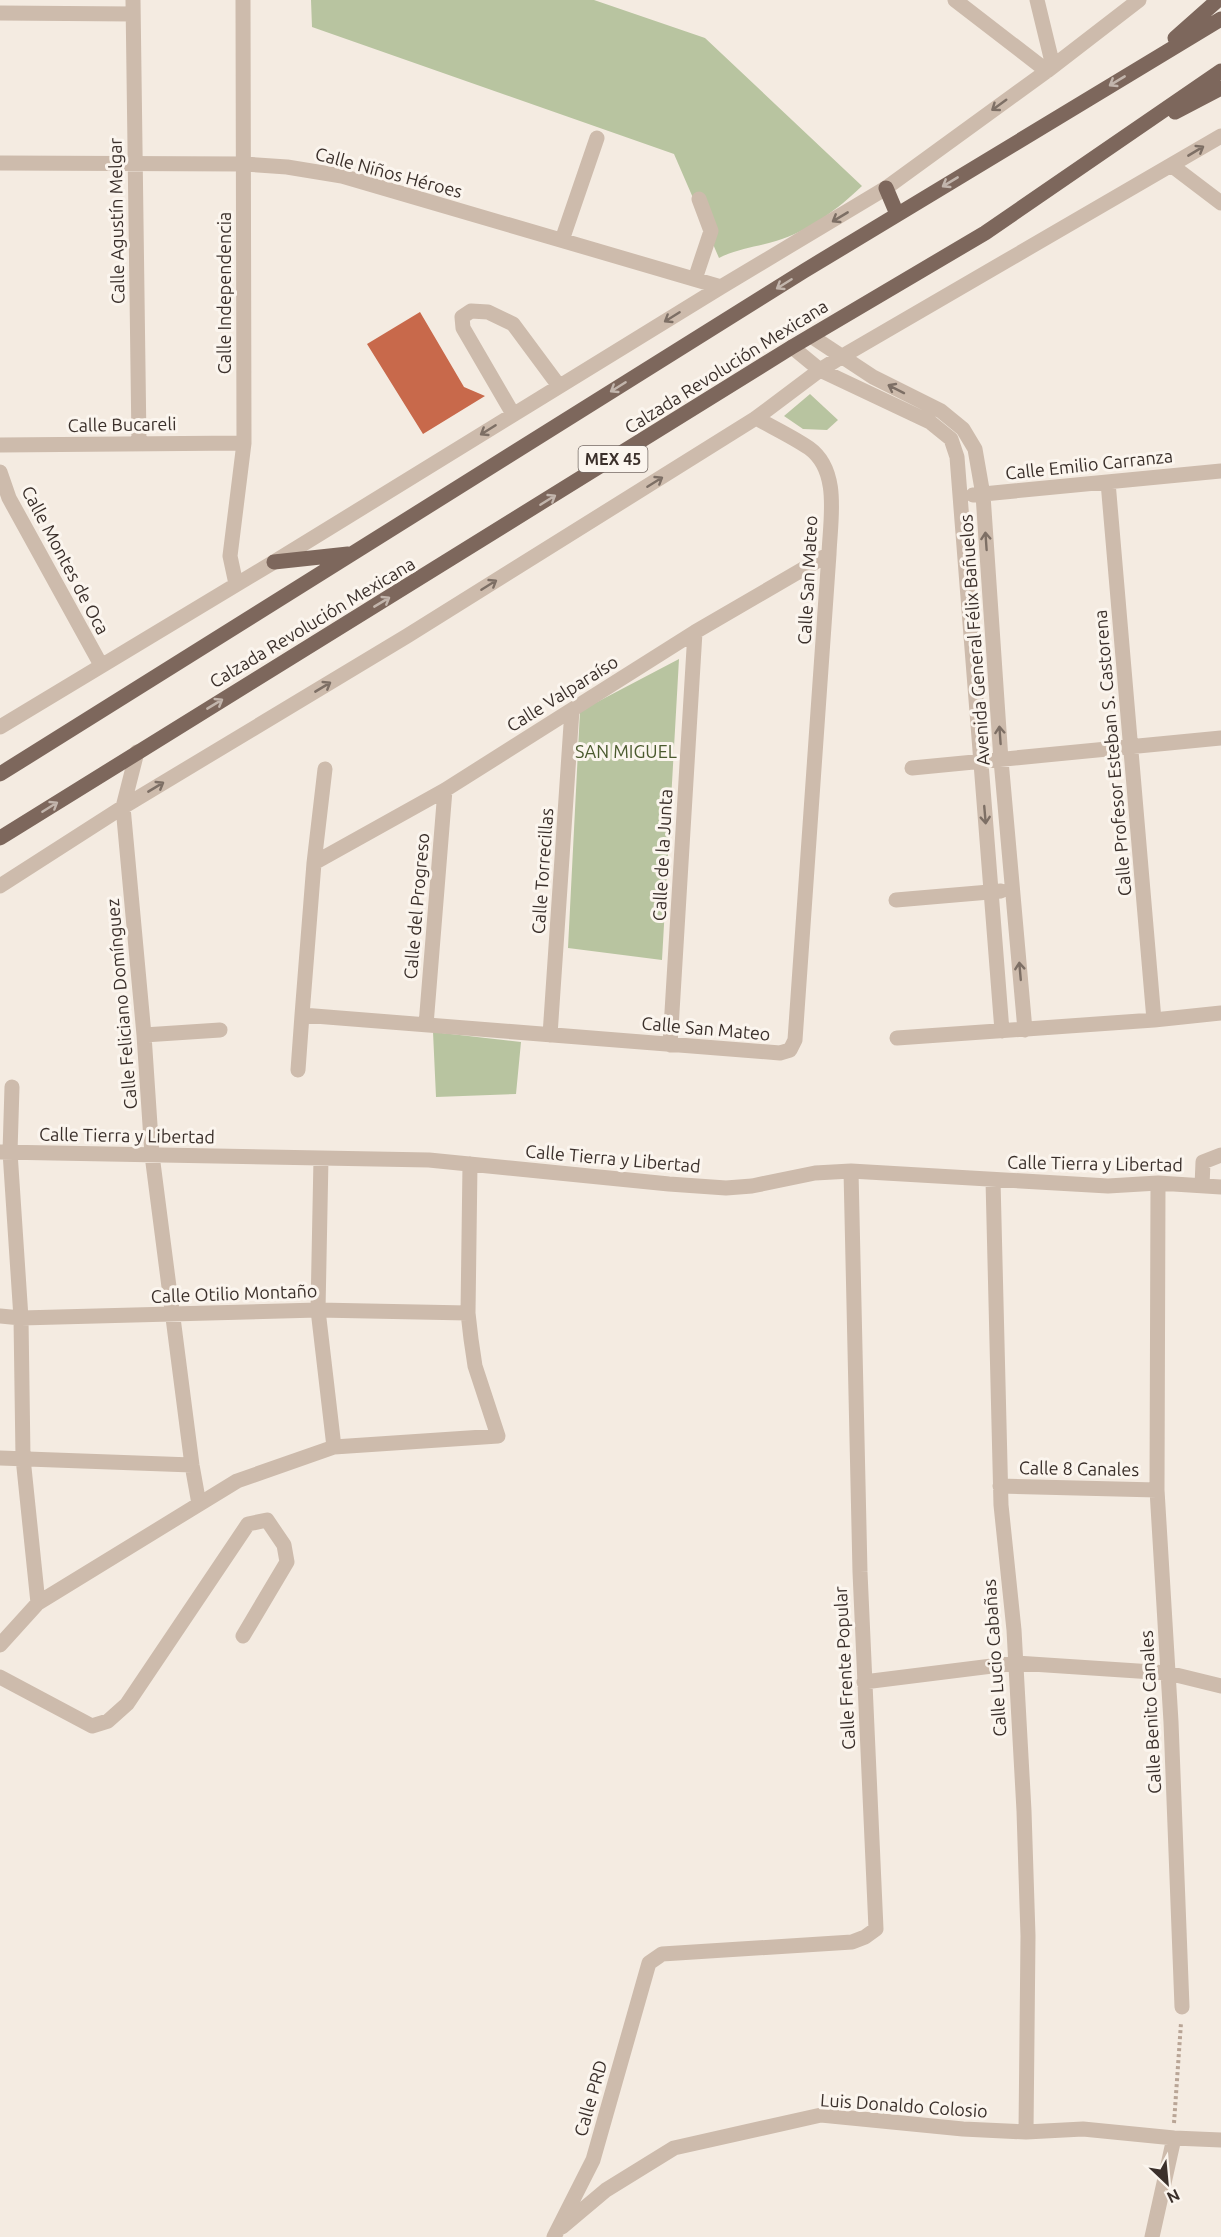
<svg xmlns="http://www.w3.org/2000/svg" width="1221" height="2237" font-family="Ubuntu,sans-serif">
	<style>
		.green { fill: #b8c4a0 }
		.building { fill: #c8694b }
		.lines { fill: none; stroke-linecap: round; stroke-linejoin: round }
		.path { stroke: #b9a596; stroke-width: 4; stroke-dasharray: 3 3; stroke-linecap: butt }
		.minor { stroke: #cdbbac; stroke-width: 15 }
		.major { stroke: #7d675c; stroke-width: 15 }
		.oneway { stroke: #c2b5ac }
		.oneway2 { stroke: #7d6f65 }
		.labels { text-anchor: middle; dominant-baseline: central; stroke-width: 6; stroke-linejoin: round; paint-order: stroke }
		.shield { fill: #fbf5ee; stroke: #756b66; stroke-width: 1.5 }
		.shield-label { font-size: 16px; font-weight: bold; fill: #3b302b }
		.street-label { font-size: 18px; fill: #3b302b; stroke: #fbf5ee }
		.park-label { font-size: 18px; fill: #4a5a2e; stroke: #fbf5ee }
	</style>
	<rect width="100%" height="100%" fill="#f4ebe1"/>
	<!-- green -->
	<path class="green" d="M311,0H594L705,38L862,186C838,209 809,231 776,241C756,247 739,248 719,258L674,154L312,27Z
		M810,394L838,420L827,430L803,429L784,416Z
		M679,659L662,960L568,948L580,711Z
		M433,1032L521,1042L516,1094L436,1097Z"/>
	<!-- building -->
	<path class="building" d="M420,312L464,387L485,396L423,434L367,344Z"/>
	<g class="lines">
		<!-- path -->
		<path class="path" d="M1174,2123L1181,2023"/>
		<!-- minor -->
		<path class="minor" d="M133,0L139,442
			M955,0L1047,71
			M1037,0L1053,66
			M0,13L133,14
			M0,163L244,164L287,167L342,176L721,287
			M1171,165L1221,203
			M562,240L597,138
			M695,279L711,231L699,199
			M811,336L873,377L941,411L963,429L975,449L983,495L1001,760L1025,1030
			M792,347L820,370L930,422L951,439L957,457L1002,1031
			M513,414L463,328L462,317L471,311L488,312L513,324L559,386
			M0,445L244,443
			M0,472L9,498L101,665
			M1108,482L1154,1020
			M973,495L1221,471
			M236,584L230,556L244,443L243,0
			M0,727L274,562L721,287L886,188L1047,71L1139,0
			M137,752L123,807L144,1035L152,1155L192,1465L199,1504
			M912,768L1221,738
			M325,769L314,863L302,1015L780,1053L790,1050L795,1040L829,554C830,521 841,471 809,448C793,437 774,428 756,418
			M314,863L445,790L695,632L829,554
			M0,886L123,807L407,636L756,418L820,370L841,357L1221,136
			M896,900L1001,891
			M426,1025L445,790
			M144,1035L220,1030
			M550,1035L572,710
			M897,1038L1154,1020L1221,1013
			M670,1045L695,632
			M298,1070L302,1015
			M12,1087L10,1152L21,1318L23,1458L38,1603
			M0,1152L429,1160L669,1184L726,1188L752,1186L815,1173L851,1171L1108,1186L1158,1183L1221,1187
			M321,1158L318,1310L334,1447
			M993,1180L1001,1505L1014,1630L1024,1811L1028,1936L1026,2132
			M1158,1183L1157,1490L1171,1722L1182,2007
			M1202,1186L1203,1162L1221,1155
			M0,1316L21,1318L318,1310L468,1313
			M0,1458L192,1465
			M1000,1486L1157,1490
			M0,1645L38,1603L237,1481L334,1447L498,1436L475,1366L471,1339L468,1313L470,1164
			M0,1677L92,1726L108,1721L127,1704L248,1524L267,1520L284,1545L287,1562L243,1636
			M864,1682L1016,1663L1168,1673L1221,1686
			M562,2227L606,2190L674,2148L821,2115L963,2129L1026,2132L1083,2129L1174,2138L1221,2140
			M554,2237L593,2160L649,1963L662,1954L852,1942L865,1937L876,1929L860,1572L851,1171
			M1152,2237L1174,2138"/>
		<!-- major -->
		<path class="major" d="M1175,38L1218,0
			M1175,112L1221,88
			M886,188L897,214
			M274,562L348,554
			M0,774L804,271L1221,19
			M0,838L792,347L985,233L1221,71"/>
	</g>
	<!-- one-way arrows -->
	<defs><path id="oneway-shaft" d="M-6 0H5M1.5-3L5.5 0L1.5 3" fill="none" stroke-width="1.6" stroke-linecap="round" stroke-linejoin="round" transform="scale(1.5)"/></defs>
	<g class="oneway">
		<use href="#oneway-shaft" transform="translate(1117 81) rotate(149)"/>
		<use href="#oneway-shaft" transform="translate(950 182) rotate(149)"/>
		<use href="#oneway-shaft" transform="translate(784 284) rotate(148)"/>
		<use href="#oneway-shaft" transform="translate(618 387) rotate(148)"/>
		<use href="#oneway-shaft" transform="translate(548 500) rotate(-32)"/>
		<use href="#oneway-shaft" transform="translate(382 602) rotate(-31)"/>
		<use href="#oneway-shaft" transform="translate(215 704) rotate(-31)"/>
		<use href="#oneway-shaft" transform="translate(50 807) rotate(-32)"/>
	</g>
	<g class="oneway2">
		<use href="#oneway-shaft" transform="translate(999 105) rotate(144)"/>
		<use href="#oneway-shaft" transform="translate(1196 151) rotate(-31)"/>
		<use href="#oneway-shaft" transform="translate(840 217) rotate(149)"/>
		<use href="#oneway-shaft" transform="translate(672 317) rotate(148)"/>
		<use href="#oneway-shaft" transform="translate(896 389) rotate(-153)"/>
		<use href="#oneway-shaft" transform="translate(488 430) rotate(148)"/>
		<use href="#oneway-shaft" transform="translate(655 482) rotate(-32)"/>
		<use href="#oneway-shaft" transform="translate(986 541) rotate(-94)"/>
		<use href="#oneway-shaft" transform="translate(489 585) rotate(-32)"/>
		<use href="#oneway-shaft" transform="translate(323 687) rotate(-31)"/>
		<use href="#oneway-shaft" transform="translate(1000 735) rotate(-94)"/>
		<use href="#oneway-shaft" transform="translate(156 787) rotate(-31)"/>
		<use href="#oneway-shaft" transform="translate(985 815) rotate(85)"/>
		<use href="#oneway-shaft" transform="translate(1020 971) rotate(-95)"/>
	</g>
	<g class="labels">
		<!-- shield labels -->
		<rect class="shield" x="578.5" y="446" width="69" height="26" rx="4.5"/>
		<g class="shield-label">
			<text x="613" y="459">MEX 45</text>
		</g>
		<!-- street labels -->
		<g class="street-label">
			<text transform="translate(389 172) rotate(15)">Calle Niños Héroes</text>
			<text transform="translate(116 221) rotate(-91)">Calle Agustín Melgar</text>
			<text transform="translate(224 293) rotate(-90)">Calle Independencia</text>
			<text transform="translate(726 366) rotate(-32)">Calzada Revolución Mexicana</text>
			<text transform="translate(122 424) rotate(-1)">Calle Bucareli</text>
			<text transform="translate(1089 464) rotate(-6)">Calle Emilio Carranza</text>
			<text transform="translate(66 560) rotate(62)">Calle Montes de Oca</text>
			<text transform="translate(807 580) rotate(-87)">Calle San Mateo</text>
			<text transform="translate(312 622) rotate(-31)">Calzada Revolución Mexicana</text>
			<text transform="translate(974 640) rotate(-94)">Avenida General Félix Bañuelos</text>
			<text transform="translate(562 693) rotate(-32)">Calle Valparaíso</text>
			<text transform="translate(1112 753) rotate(-95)">Calle Profesor Esteban S. Castorena</text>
			<text transform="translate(662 855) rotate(-87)">Calle de la Junta</text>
			<text transform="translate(542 871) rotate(-86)">Calle Torrecillas</text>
			<text transform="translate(416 906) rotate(-85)">Calle del Progreso</text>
			<text transform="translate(121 1004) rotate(-95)">Calle Feliciano Domínguez</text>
			<text transform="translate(706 1028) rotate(5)">Calle San Mateo</text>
			<text transform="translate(127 1135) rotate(1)">Calle Tierra y Libertad</text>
			<text transform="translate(613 1158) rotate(5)">Calle Tierra y Libertad</text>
			<text transform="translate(1095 1163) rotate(1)">Calle Tierra y Libertad</text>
			<text transform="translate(234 1293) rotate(-2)">Calle Otilio Montaño</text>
			<text transform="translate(1079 1468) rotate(1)">Calle 8 Canales</text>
			<text transform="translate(994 1658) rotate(-94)">Calle Lucio Cabañas</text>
			<text transform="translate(844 1668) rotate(-93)">Calle Frente Popular</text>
			<text transform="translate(1150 1712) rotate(-93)">Calle Benito Canales</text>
			<text transform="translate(590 2098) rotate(-74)">Calle PRD</text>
			<text transform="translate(904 2105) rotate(4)">Luis Donaldo Colosio</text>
		</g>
		<!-- park labels -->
		<g class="park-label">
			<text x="626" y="751">SAN MIGUEL</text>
		</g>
	</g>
	<!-- north arrow -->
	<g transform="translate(1167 2183) rotate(154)" stroke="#fbf5ee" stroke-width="4.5" paint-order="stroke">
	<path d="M0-4.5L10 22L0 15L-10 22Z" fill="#3b302b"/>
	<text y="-9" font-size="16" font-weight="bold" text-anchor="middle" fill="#3b302b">N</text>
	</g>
</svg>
